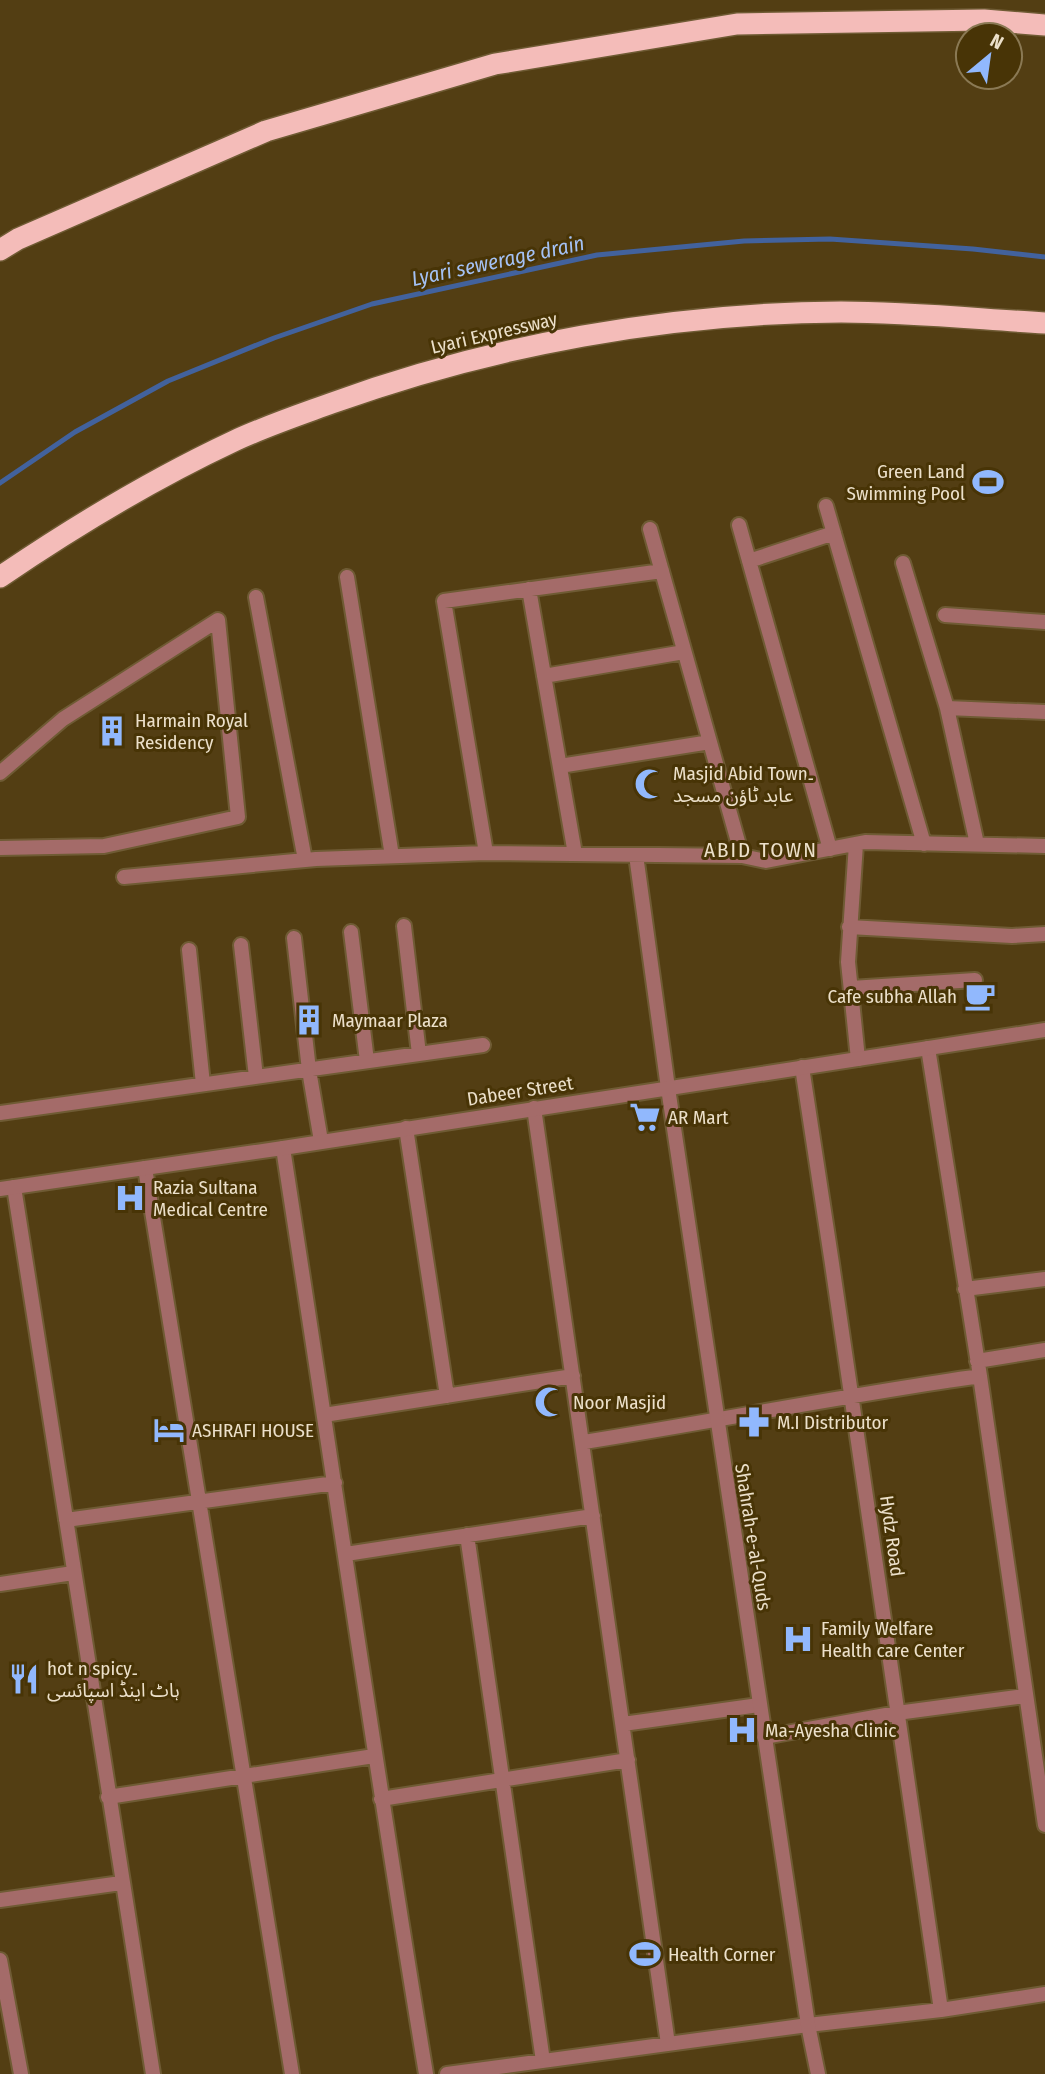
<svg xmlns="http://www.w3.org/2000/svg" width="1045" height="2074" font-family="'Fira Sans Condensed','Noto Sans Arabic',sans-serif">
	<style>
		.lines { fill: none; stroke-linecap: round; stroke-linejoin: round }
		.stream { stroke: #42629d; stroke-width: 5 }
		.minor-casing { stroke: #6f5b34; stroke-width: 18 }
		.tertiary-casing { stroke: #6f5b34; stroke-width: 18 }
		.motorway-casing { stroke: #6f5b34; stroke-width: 24 }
		.minor { stroke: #a46b69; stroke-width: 14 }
		.tertiary { stroke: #a46b69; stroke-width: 14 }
		.motorway { stroke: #f4bcb9; stroke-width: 21 }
		.labels { text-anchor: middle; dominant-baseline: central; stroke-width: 6; stroke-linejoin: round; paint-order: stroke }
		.street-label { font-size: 19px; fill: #ece0ca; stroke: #483406 }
		.poi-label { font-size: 19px; fill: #ece0ca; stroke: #483406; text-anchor: start }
		.water-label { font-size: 21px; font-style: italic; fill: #a4c1f4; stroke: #483406 }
		.neighbourhood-label { font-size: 21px; letter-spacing: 2px; fill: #ece0ca; stroke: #483406 }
	</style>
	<rect width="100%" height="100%" fill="#533e13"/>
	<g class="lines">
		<!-- stream -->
		<path class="stream" d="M0,483L75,432L168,381L274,338L372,304L597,255L744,241L830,239L973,249L1045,257"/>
		<!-- minor casing -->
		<g class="minor-casing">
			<path id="minor" d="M826,506L924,844
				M739,525L830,849
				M650,529L742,856L766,861L865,842L1045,846
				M749,561L834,533
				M903,563L947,708L977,844
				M347,577L392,856
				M529,589L575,854
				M256,597L305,860
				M945,615L1045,622
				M544,676L684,652
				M947,708L1045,712
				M560,766L710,742
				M0,773L63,719L218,620L238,817L104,846L0,848
				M856,844L848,962L858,1059
				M486,853L444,601L662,571
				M636,855L668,1088
				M124,877L316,859L486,853L742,856
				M404,926L419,1054
				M849,927L1012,936L1045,934
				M351,932L367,1061
				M294,938L309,1070L321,1141
				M241,945L256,1077
				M189,950L203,1084
				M851,988L975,980
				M928,1048L980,1376L1045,1825
				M802,1067C851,1381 894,1696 941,2010
				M534,1108L668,2044
				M0,1113L483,1045
				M406,1128L447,1396
				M283,1148C331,1457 375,1766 426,2074
				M145,1168L292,2074
				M14,1187L153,2074
				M965,1289L1045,1279
				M977,1361L1045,1350
				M324,1415L573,1376
				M584,1442C716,1421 847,1395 980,1376
				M66,1520L335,1483
				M467,1535L543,2061
				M346,1554L593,1516
				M0,1584L73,1573
				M623,1724L759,1705
				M764,1737L897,1713L1025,1696
				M108,1797L374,1756
				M381,1799L628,1760
				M0,1900L121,1883
				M0,1960L21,2074
				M447,2074L808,2025L941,2010L1045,1994"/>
		</g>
		<!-- tertiary casing -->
		<g class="tertiary-casing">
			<path id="tertiary" d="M668,1088L808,2025L818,2074
				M0,1189L283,1148L1045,1030"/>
		</g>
		<!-- motorway casing -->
		<g class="motorway-casing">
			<path id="motorway" d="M0,250L18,239L266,131L495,64L737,24L984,20L1045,25
				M0,577C75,526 153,479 234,441C266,426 299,415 332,403C493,345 669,313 841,312C909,312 977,319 1045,323"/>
		</g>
		<!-- minor -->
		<use href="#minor" class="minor"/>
		<!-- tertiary -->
		<use href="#tertiary" class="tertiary"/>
		<!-- motorway -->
		<use href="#motorway" class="motorway"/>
	</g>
	<!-- icons -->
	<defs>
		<g id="stadium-bare" transform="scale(2.415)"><path d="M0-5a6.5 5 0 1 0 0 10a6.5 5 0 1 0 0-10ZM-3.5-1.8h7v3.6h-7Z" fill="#91b8fd" stroke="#483406" stroke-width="2.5" paint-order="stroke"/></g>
		<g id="building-bare" transform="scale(2.415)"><path d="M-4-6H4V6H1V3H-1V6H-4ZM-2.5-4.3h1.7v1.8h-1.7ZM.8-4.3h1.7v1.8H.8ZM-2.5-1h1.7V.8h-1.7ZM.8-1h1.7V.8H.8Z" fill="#91b8fd" stroke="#483406" stroke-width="2.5" paint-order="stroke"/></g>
		<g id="mosque-bare" transform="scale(2.415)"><path d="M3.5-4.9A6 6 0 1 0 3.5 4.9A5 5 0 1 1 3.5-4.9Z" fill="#91b8fd" stroke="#483406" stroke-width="2.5" paint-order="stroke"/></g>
		<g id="cafe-bare" transform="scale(2.415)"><path d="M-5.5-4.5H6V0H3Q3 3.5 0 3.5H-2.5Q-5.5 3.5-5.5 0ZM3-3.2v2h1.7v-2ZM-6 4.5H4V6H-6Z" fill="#91b8fd" stroke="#483406" stroke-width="2.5" paint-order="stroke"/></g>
		<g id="supermarket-bare" transform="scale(2.415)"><path d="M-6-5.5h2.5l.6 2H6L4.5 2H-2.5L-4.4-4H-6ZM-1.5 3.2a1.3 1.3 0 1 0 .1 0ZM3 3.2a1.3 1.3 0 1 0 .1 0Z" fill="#91b8fd" stroke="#483406" stroke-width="2.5" paint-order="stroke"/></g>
		<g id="hospital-bare" transform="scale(2.415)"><path d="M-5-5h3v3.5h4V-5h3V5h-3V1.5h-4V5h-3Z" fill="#91b8fd" stroke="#483406" stroke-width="2.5" paint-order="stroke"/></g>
		<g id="pharmacy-bare" transform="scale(2.415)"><path d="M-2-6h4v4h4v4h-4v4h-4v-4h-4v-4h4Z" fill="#91b8fd" stroke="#483406" stroke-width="2.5" paint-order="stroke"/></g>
		<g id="hotel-bare" transform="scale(2.415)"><path d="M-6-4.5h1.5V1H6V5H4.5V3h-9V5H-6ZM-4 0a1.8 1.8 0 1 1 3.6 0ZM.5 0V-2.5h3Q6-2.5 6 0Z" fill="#91b8fd" stroke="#483406" stroke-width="2.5" paint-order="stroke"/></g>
		<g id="restaurant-bare" transform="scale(2.415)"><path d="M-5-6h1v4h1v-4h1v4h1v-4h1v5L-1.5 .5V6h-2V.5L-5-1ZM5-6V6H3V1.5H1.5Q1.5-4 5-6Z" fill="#91b8fd" stroke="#483406" stroke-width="2.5" paint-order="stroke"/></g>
	</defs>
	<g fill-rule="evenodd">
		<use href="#stadium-bare" x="988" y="482"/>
		<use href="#building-bare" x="112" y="731"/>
		<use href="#mosque-bare" x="650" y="784"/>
		<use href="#cafe-bare" x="980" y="996"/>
		<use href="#building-bare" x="309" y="1020"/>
		<use href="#supermarket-bare" x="645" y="1117"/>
		<use href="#hospital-bare" x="130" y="1198"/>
		<use href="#mosque-bare" x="550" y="1402"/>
		<use href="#pharmacy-bare" x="754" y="1422"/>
		<use href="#hotel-bare" x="169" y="1430"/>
		<use href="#hospital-bare" x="798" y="1639"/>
		<use href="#restaurant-bare" x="24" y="1679"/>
		<use href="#hospital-bare" x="742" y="1730"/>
		<use href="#stadium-bare" x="645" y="1954"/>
	</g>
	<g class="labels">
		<!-- street labels -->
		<g class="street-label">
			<text transform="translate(494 333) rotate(-13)">Lyari Expressway</text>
			<text transform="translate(520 1091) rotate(-9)">Dabeer Street</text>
			<text transform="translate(892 1536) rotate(82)">Hydz Road</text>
			<text transform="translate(753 1537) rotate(81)">Shahrah-e-al-Quds</text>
		</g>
		<!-- poi labels -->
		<g class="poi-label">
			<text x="965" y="471" text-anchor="end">Green Land<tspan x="965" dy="22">Swimming Pool</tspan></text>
			<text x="135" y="720">Harmain Royal<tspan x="135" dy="22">Residency</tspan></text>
			<text x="673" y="773">Masjid Abid Town۔<tspan x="673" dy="22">عابد ٹاؤن مسجد</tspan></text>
			<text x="957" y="996" text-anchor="end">Cafe subha Allah</text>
			<text x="332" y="1020">Maymaar Plaza</text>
			<text x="668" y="1117">AR Mart</text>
			<text x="153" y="1187">Razia Sultana<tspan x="153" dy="22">Medical Centre</tspan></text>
			<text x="573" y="1402">Noor Masjid</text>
			<text x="777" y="1422">M.I Distributor</text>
			<text x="192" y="1430">ASHRAFI HOUSE</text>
			<text x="821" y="1628">Family Welfare<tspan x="821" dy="22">Health care Center</tspan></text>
			<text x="47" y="1668">hot n spicy۔<tspan x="47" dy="22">ہاٹ اینڈ اسپائسی</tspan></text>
			<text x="765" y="1730">Ma-Ayesha Clinic</text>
			<text x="668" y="1954">Health Corner</text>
		</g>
		<!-- water labels -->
		<g class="water-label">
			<text transform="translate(498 261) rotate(-12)">Lyari sewerage drain</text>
		</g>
		<!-- neighbourhood labels -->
		<g class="neighbourhood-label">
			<text x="761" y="850">ABID TOWN</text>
		</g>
	</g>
	<!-- north arrow -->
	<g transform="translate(989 56) rotate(29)"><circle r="33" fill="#483406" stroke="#8a7954" stroke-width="2"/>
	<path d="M0-5L12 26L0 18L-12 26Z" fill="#91b8fd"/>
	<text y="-10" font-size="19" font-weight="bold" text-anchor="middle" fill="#ece0ca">N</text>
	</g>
</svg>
